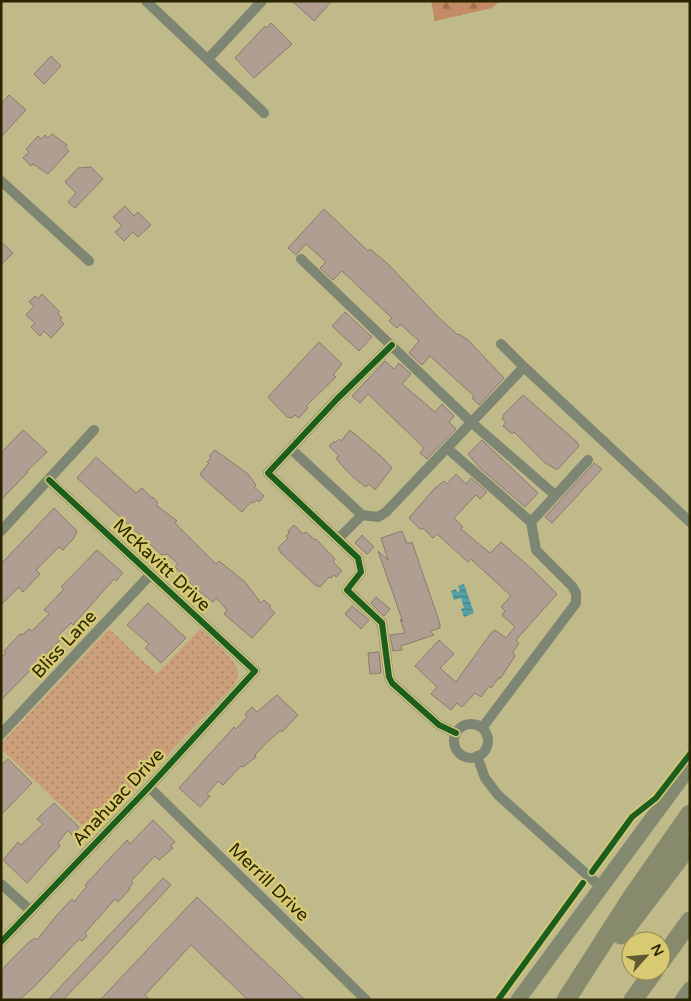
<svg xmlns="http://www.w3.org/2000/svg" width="691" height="1001" font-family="'Varela Round',sans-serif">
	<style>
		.forest { fill: url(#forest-firs) }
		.park { fill: url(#park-dots) }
		.water { fill: url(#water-rules) }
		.building { fill: #b09e92; stroke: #8b7b6e }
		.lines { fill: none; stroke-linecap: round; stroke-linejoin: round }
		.minor { stroke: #7d8673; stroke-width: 10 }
		.secondary { stroke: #848a70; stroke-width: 15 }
		.motorway { stroke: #878a6c; stroke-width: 19 }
		.cycleway-casing { stroke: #d7ca73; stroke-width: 9 }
		.cycleway { stroke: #1b5e20; stroke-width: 6 }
		.labels { text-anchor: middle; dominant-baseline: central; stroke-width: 5; stroke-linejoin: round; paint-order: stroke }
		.street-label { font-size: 18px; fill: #2a2500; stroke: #d7ca73 }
	</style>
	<defs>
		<pattern id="forest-firs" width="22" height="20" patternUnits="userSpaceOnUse" patternTransform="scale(1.25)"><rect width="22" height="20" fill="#c38b63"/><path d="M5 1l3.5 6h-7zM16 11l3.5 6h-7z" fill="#9f714f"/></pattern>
		<pattern id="park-dots" width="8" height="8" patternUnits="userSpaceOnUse" patternTransform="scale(1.25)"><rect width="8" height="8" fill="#cc9f7b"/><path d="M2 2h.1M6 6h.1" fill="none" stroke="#a68162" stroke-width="1.8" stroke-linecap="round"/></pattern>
		<pattern id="water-rules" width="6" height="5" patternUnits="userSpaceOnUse" patternTransform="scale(1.25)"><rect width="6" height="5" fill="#54a0a7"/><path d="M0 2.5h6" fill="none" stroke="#468286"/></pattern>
	</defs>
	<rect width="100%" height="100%" fill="#c0b98a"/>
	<!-- forest -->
	<path class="forest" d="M431,1H500L492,8L435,21Z"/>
	<!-- park -->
	<path class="park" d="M109,629L157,674L200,629C209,638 240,661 238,675C238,678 235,683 233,686L92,835L1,749V744Z"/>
	<!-- water -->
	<path class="water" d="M464,584L474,613L464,617L461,609L464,608L461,598L454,600L451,591L456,589L457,592L460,591L458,586Z"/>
	<!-- building -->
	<path class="building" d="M292,1H332L314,21Z
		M271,23L292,44L254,78L235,58L265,26L267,28Z
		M51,56L61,66L44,84L34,74Z
		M9,95L26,110L1,137V104Z
		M52,134L67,145L65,147L69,151L48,174L33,164L31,166L23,158L29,152L26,149L38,136L41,139L45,135L48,138Z
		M91,167L103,179L75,208L68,202L76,193L65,182L78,168Z
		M125,206L134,216L138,212L151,225L138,237L133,232L124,241L115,232L122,226L113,217Z
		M324,209L368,251L370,249L388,264L439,318L458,335L459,334L468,340L504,378L479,405L472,398L474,396L430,356L422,365L409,353L419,341L400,324L397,328L389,321L392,318L342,271L333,280L320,268L326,262L306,244L296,255L288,248Z
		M1,242L13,253L1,265Z
		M42,294L59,311L58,314L62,318L60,320L64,324L51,338L44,331L40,336L31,327L35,323L26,315L34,306L29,302L35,296L38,299Z
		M345,312L372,337L359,351L332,326Z
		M319,342L342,364L333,375L336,377L306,406L308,408L299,418L295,415L292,418L287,417L268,397Z
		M385,361L394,369L399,363L411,374L402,384L435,412L442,404L454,416L449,422L456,429L427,459L420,453L424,448L368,394L360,403L352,396Z
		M523,395L577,442L579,446L557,470L544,462L514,432L512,434L503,426L506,422L502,419L504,414Z
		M23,430L47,452L27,471L28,472L1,500V453Z
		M350,430L383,458L392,468L375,490L369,484L366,487L354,478L344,468L336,458L339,456L329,446L334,441L335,443L339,439L341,441Z
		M482,440L538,493L525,507L480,468L468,454Z
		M215,450L248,474L256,485L254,487L264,496L259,502L257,500L253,503L251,502L242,512L203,478L200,474L209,463L207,462L211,458L209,456Z
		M96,457L136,493L142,488L152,498L153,497L158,503L156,505L177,521L175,523L216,564L219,561L245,582L261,603L264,600L271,606L269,608L275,613L252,638L224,614L227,610L216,598L213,602L194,587L175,567L178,564L167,554L162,555L77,478Z
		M594,463L602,469L552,523L545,517Z
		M456,474L466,484L471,478L487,492L480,499L476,495L454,518L463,527L461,529L490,553L501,542L533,570L557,594L516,640L519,643L513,652L515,656L500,679L499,677L491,688L489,686L481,697L475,693L462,707L457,703L451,710L431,694L437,687L415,666L439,640L454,654L440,668L456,682L491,633L495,630L506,638L515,627L502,615L505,611L501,607L511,596L471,559L468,562L437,534L433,538L423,528L421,530L409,518L434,489L444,481L447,484Z
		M54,508L77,531L74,538L63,550L59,547L36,570L40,574L23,592L19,587L1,605V564Z
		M294,525L303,534L306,532L315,540L316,539L335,559L333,562L342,571L336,577L334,575L331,578L329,577L320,587L315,585L281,553L278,548L288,538L286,536L289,533L288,531Z
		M402,531L407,544L412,542L440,624V628L430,631L434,635L401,646L402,650L393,651L390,635L405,633L400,619L403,622L378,551L388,560L381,538Z
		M362,535L374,547L367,554L355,543Z
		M97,550L123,573L116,581L114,579L73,625L71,623L59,635L62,638L1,700V657L6,653L4,651L20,634L22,635L29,629L32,631L49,614L44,610L64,589L61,587Z
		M376,597L390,609L384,616L371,603Z
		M148,603L186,638L161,663L145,648L149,644L127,625Z
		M352,606L369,620L361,629L345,614Z
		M379,652L381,673L370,674L368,653Z
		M277,695L298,715L282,732L281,730L266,743L255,755L256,757L243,767L241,766L223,785L218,781L207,794L210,796L200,807L179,788L234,727L236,729L247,717L245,714L252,707L257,712Z
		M8,759L32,783L1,815V765Z
		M54,803L79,827L72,835L68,830L58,843L60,846L27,883L3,860L18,842L21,845L43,824L37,819Z
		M153,820L175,842L170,846L173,848L159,860L155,856L131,881L133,883L129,888L130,889L118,902L115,899L85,933L87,936L82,941L79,939L35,986L19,1000H1V971L7,964L29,942L35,938L37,940L56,916L72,899L74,902L87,886L85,885L127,840L130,844Z
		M163,878L171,885L106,955L63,1000H48Z
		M197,897L305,1000H248L191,945L145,995L150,1000H100Z"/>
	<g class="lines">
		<!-- minor -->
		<path class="minor" d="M146,1L264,113
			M208,59L262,1
			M1,181L89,261
			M301,259L471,422L555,495
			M501,344L524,367
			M392,345L337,399L268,473L358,558L361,572L347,590L382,623L389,677L392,683L439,725L456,733
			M447,448L531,522L536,550L572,586L576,593V603L482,728
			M291,449L362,515L338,539
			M362,515L378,517L386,512L524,367L690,522
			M531,522L588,460
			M1,531L94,430
			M454 741a17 17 0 1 1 34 0a17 17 0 1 1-34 0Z
			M1,734L150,575
			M477,756L485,778L498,795L602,888
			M149,787L366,1000
			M1,884L30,910
			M1,942L149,787L255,671L49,480"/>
		<!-- secondary -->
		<path class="secondary" d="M518,1000L690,767
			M682,1000L690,989"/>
		<!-- motorway -->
		<path class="motorway" d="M621,935L690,844
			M661,961L690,921
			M566,1000L632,897L690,814
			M633,1000L654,971"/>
		<!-- cycleway casing -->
		<g class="cycleway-casing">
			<path id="cycleway" d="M392,345L337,399L268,473L358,558L361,572L347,590L382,623L389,677L392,683L439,725L456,733
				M592,872L632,817L656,798L690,754
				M1,942L149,787L255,671L49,480
				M498,1000L583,883"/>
		</g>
		<!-- cycleway -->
		<use href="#cycleway" class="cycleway"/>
	</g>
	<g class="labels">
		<!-- street labels -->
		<g class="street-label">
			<text transform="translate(162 565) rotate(43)">McKavitt Drive</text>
			<text transform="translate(64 644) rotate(-47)">Bliss Lane</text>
			<text transform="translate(118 797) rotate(-47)">Anahuac Drive</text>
			<text transform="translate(269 882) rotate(44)">Merrill Drive</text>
		</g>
	</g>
	<!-- border -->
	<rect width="691" height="1001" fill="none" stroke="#2a2500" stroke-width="5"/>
	<!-- north arrow -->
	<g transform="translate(646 956) rotate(63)"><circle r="24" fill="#d7ca73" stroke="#928845"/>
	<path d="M0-4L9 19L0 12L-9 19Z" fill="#5e5930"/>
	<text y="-8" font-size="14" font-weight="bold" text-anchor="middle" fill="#2a2500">N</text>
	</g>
</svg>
